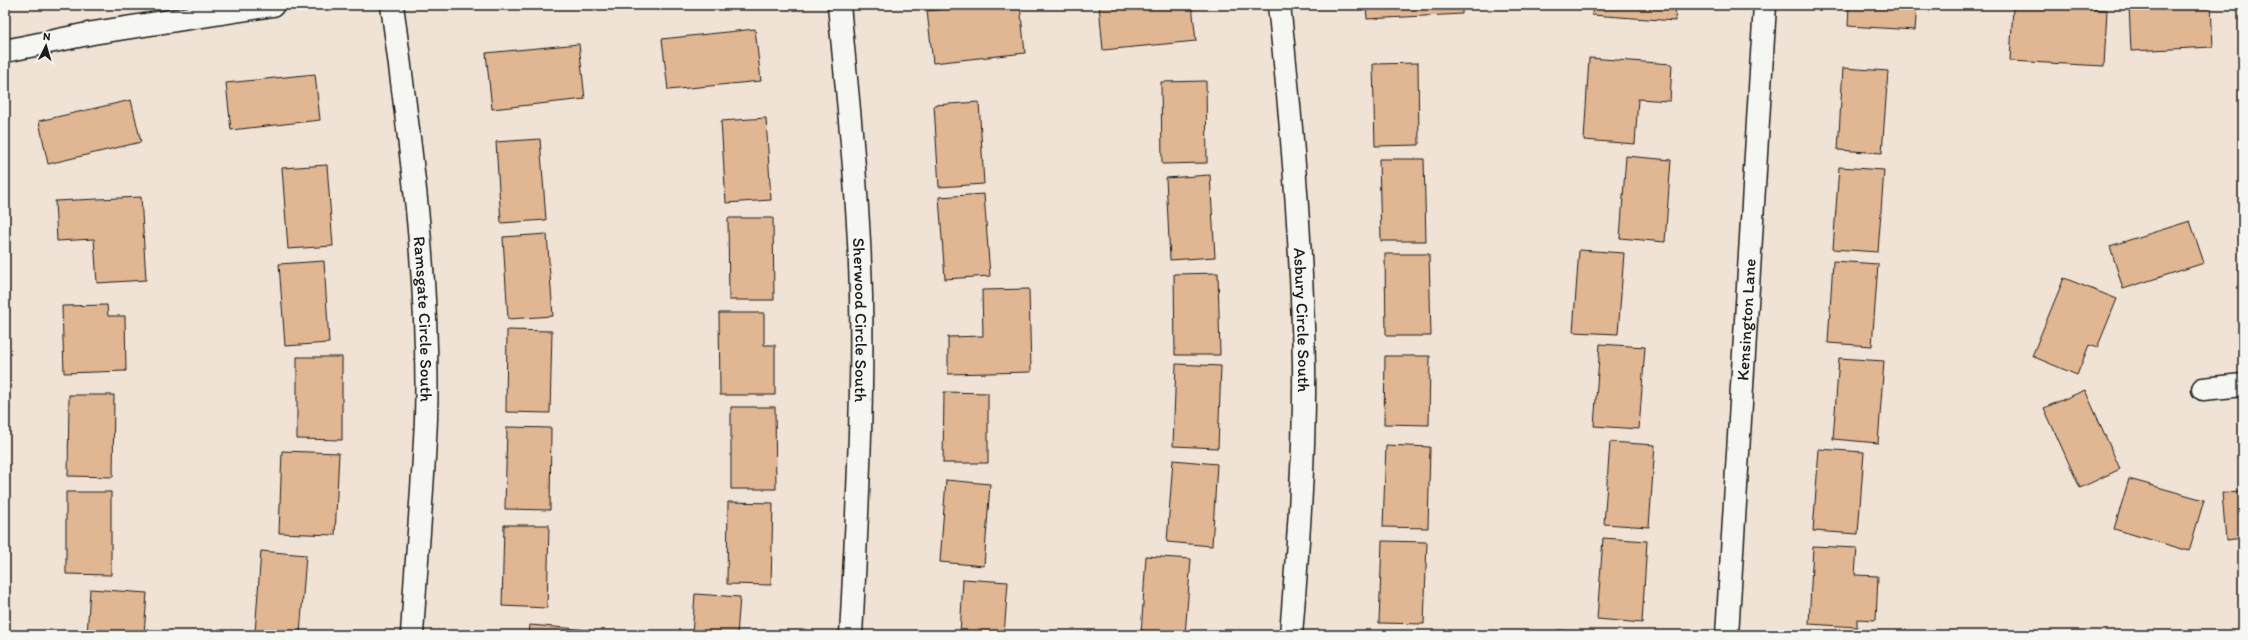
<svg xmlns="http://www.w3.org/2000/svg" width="2248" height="640" font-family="Itim,sans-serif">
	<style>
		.green { fill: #96dca9; stroke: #597c62 }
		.building { fill: #e1b692; stroke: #1c1c1c }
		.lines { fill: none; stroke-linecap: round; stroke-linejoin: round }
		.minor-casing { stroke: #1c1c1c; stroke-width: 25 }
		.minor { stroke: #f6f6f2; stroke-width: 22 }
		.labels { text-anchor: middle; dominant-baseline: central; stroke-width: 3; stroke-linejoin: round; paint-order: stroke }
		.street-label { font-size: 17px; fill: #1c1c1c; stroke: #f6f6f2 }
	</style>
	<rect width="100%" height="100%" fill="#f0e3d5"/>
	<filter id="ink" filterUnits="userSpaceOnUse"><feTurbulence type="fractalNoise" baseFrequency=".025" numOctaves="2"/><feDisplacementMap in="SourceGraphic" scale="8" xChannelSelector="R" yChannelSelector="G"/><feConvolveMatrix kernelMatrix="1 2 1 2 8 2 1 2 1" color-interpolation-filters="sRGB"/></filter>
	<g filter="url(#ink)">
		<!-- green -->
		<path class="green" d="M1942,632L1990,635H1942Z"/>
		<!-- building -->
		<path class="building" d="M984,5H1020L1025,53L933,63L927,11Z
			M1099,5H1192L1196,41L1103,50Z
			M1366,5H1462V14L1367,19Z
			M1593,5H1676L1675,21L1592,15Z
			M1849,5H1917L1915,30L1848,26Z
			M2129,5H2211L2213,47L2131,51Z
			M2013,6L2107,10L2104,66L2010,61Z
			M755,29L761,81L668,90L662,39Z
			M579,44L585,99L492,109L486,53Z
			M1589,58L1672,64L1670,101L1638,99L1635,144L1584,140Z
			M1418,63L1419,145L1375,146L1373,64Z
			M1843,68L1888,71L1882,153L1838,150Z
			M315,74L320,120L231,130L226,83Z
			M1206,81L1207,163L1162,164L1161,82Z
			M131,100L141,142L48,164L39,121Z
			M979,102L984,184L939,187L934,105Z
			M766,118L771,200L726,203L721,121Z
			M540,139L546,220L501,223L496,142Z
			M1626,156L1671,160L1665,242L1620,238Z
			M1379,159H1424L1426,241H1381Z
			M327,165L333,246L288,249L282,168Z
			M1839,167L1884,170L1878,252L1833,249Z
			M1210,175L1215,257L1170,260L1166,178Z
			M984,194L990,276L945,279L939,197Z
			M141,197L146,280L97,283L94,239L57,241L55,201Z
			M728,218H773L774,300H729Z
			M2190,221L2204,263L2123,289L2110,246Z
			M547,234L553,316L508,319L503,237Z
			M1579,250L1624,253L1618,334L1573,332Z
			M1385,254H1429L1431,336H1386Z
			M324,261L329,343L285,346L279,264Z
			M1833,261L1878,264L1872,346L1828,343Z
			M1218,273L1220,355H1175L1174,274Z
			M2064,278L2117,299L2097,348L2089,345L2077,375L2032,356Z
			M1029,289L1031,372L948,374V337L983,336L982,290Z
			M107,305L108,316H125L126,371L64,373L62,306Z
			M719,313H764V345H775V395H720Z
			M507,330L552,331L550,413L506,412Z
			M1600,344L1645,347L1639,429L1594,426Z
			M1385,356H1430L1429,425L1384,424Z
			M297,357H342V440L297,439Z
			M1839,358L1884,361L1878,443L1833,439Z
			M1176,364L1221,366L1218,448L1173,446Z
			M2085,390L2120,469L2080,488L2044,408Z
			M944,392L988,393V463H943Z
			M69,395H114L113,477L68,476Z
			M731,407H775L776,489H731Z
			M507,427L551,428L550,510L505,509Z
			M1610,442L1655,445L1649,527L1604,524Z
			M1386,445L1430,447L1428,528L1383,527Z
			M1819,449L1864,452L1858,534L1813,531Z
			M282,451L339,453L335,535L279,533Z
			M1173,460L1217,464L1212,546L1167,542Z
			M2129,479L2204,500L2189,551L2114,529Z
			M946,480L990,484L984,566L940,562Z
			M66,492H111V575L66,574Z
			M2243,492V538L2226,540L2222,493Z
			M728,502L773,503L771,585L727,584Z
			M504,525H549L547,608L502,606Z
			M1603,538L1647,541L1642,623L1597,619Z
			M1382,541L1427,542L1424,624L1379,623Z
			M1813,546L1857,548L1855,575L1878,576L1876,620L1857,619V627L1809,624Z
			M261,551L306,555L300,635L255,633Z
			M1146,556L1191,559L1185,635H1141Z
			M963,579L1008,582L1004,635H960Z
			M90,589L147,593L144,635H87Z
			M695,594L740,597L737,635H692Z
			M530,625L590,630V635H529Z
			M1558,630L1605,634L1557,635Z"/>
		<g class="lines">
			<!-- minor casing -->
			<g class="minor-casing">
				<g id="minor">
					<path id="s1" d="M392,5C410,142 430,281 426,419C423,491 416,563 412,635"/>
					<path id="s2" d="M839,5C848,102 859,199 861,296C863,409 857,522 851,635"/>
					<path id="s3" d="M1279,5C1292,125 1302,245 1304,366C1305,455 1298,546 1291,635"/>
					<path d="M5,51L93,33L273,5"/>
					<path d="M2203,389L2243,385"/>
					<path id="s4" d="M1727,635L1765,5"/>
				</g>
			</g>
			<!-- minor -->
			<use href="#minor" class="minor"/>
		</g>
	</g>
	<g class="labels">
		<!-- street labels -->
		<g class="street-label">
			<text stroke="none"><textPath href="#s1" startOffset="316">Ramsgate Circle South</textPath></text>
			<text stroke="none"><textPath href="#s2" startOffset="316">Sherwood Circle South</textPath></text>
			<text stroke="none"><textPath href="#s3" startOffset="316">Asbury Circle South</textPath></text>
			<text stroke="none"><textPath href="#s4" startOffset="316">Kensington Lane</textPath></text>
		</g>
	</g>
	<!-- margin -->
	<rect width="2248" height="640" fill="none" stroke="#f6f6f2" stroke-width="20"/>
	<rect x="10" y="10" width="2228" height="620" fill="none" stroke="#1c1c1c" stroke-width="1.5" filter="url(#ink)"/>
	<!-- north arrow -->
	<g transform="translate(46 46) rotate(5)" stroke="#f6f6f2" stroke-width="3" paint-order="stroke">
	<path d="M0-3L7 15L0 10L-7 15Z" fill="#1c1c1c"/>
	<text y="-6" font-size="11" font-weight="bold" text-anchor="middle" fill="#1c1c1c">N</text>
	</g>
</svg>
